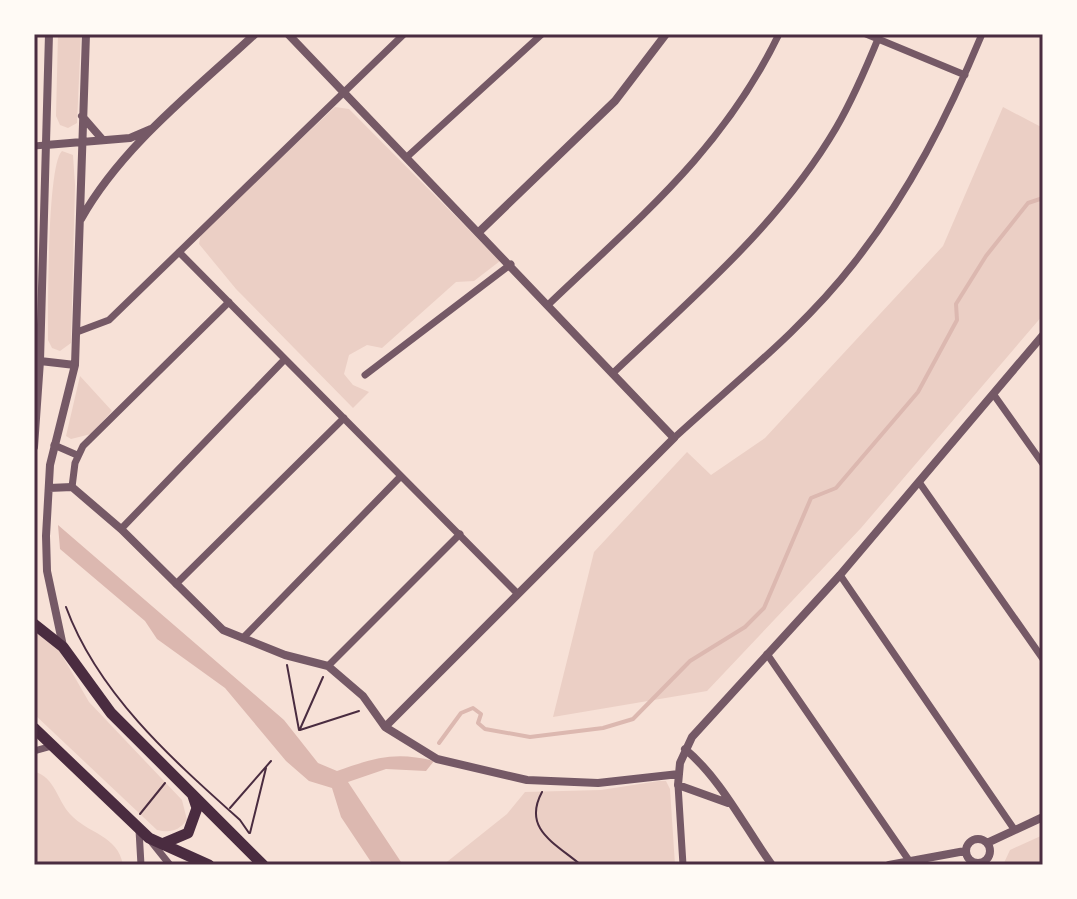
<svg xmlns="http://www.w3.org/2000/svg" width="1077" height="899" font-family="Literata,serif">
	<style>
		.green { fill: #ebcfc5 }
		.water { fill: #dcb8b0 }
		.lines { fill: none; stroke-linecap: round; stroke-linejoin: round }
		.stream { stroke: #dcb8b0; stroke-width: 4 }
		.path { stroke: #4a2c40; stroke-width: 2 }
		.minor { stroke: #755966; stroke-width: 7 }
		.tertiary { stroke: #755966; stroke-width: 8 }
		.primary { stroke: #4a2c40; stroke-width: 11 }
		.neatline { fill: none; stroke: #4a2c40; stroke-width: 3 }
	</style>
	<rect width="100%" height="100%" fill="#f7e1d7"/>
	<!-- green -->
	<path class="green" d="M58,34H81L77,123L68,128L60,125L56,116Z
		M335,107L349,109L500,261L474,281L456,282L382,348L367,345L349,355L344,374L353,385L369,392L353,408L236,289L199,244L201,233Z
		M1003,107L1043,128V315L861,528L707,691L553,717L594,552L687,452L711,475L765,438L943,246Z
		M62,151L73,155L75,185L71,343L60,351L52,348L48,340C48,311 47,165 62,151Z
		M80,376L112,411L91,434L71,439L66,436Z
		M34,628L55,643L89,702L182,800L187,820C178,831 171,833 157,830L34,714Z
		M34,771C56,779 56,798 70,814C88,834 118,835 123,865H34Z
		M659,781H666L670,789L675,865H443L507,814L525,792L601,790Z
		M1043,835V865H1003L1010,850Z"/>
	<!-- water -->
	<path class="water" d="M58,525L284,720L318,763L337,771C374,758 395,751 434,761L426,771L386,769L348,782L403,865H373L341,817L332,788L309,781L286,761L225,688L157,639L145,621L60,549Z"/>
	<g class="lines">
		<!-- stream -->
		<path class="stream" d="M439,743L461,713L473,708L481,714L478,723L485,729L530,737L603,728L633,719L690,661L745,627L764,608L811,498L836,488L918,392L957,320L956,304L986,256L1028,203L1043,198"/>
		<!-- path -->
		<path class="path" d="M66,607C98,694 173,760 240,820L249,833
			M287,665L299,730
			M300,729L323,677
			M300,730L359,711
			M542,792C522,829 555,843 581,865
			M230,808L271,761
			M140,814L165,783
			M250,833L266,768"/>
		<!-- minor -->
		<path class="minor" d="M866,34L965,75
			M34,146L46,145
			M408,156L542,34
			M179,252L517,593
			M549,304C640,217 723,150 779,34
			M77,332L109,320L404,34
			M613,373C693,297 779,225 836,128C853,99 867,66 880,34
			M365,375L511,264
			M994,395L1043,464
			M674,438C735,382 803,329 854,263C909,193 948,116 982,34
			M54,445L77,455
			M919,482L1043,659
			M72,487L75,463L83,446L229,302
			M121,529L285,359
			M840,575L1014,829
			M176,584L344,418
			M243,638L401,476
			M767,654L908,859
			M328,666L460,534
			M34,751L52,746
			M678,785L683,865
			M139,830L141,865
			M150,840L170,865"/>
		<!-- tertiary -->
		<path class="tertiary" d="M288,34L674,438L385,727
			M82,116L102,139
			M46,145L130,138L151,129
			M81,219C122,146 194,91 255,34
			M480,231L615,101L666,34
			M40,361L75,365
			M34,447L40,361L49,34
			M49,488L72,487L121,529L223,630L285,655L328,666L363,696L385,727L437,759L527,780L598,783L679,774
			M63,646L47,571L46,536L50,465L75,365L86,34
			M685,749C721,779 744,826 772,865
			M728,803L678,785L680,763L692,737L840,575L1043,335
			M966 851a12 12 0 1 1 24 0a12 12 0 1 1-24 0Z
			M987,843L1043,817
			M889,865L965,851"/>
		<!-- primary -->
		<path class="primary" d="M34,624L63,647L111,713L263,865
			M34,728L149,838L209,865
			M162,844L188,833L197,808L193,796"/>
	</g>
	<!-- border -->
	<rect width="1077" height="899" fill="none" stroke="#fffaf5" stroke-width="72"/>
	<rect x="36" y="36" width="1005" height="827" class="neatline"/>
</svg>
